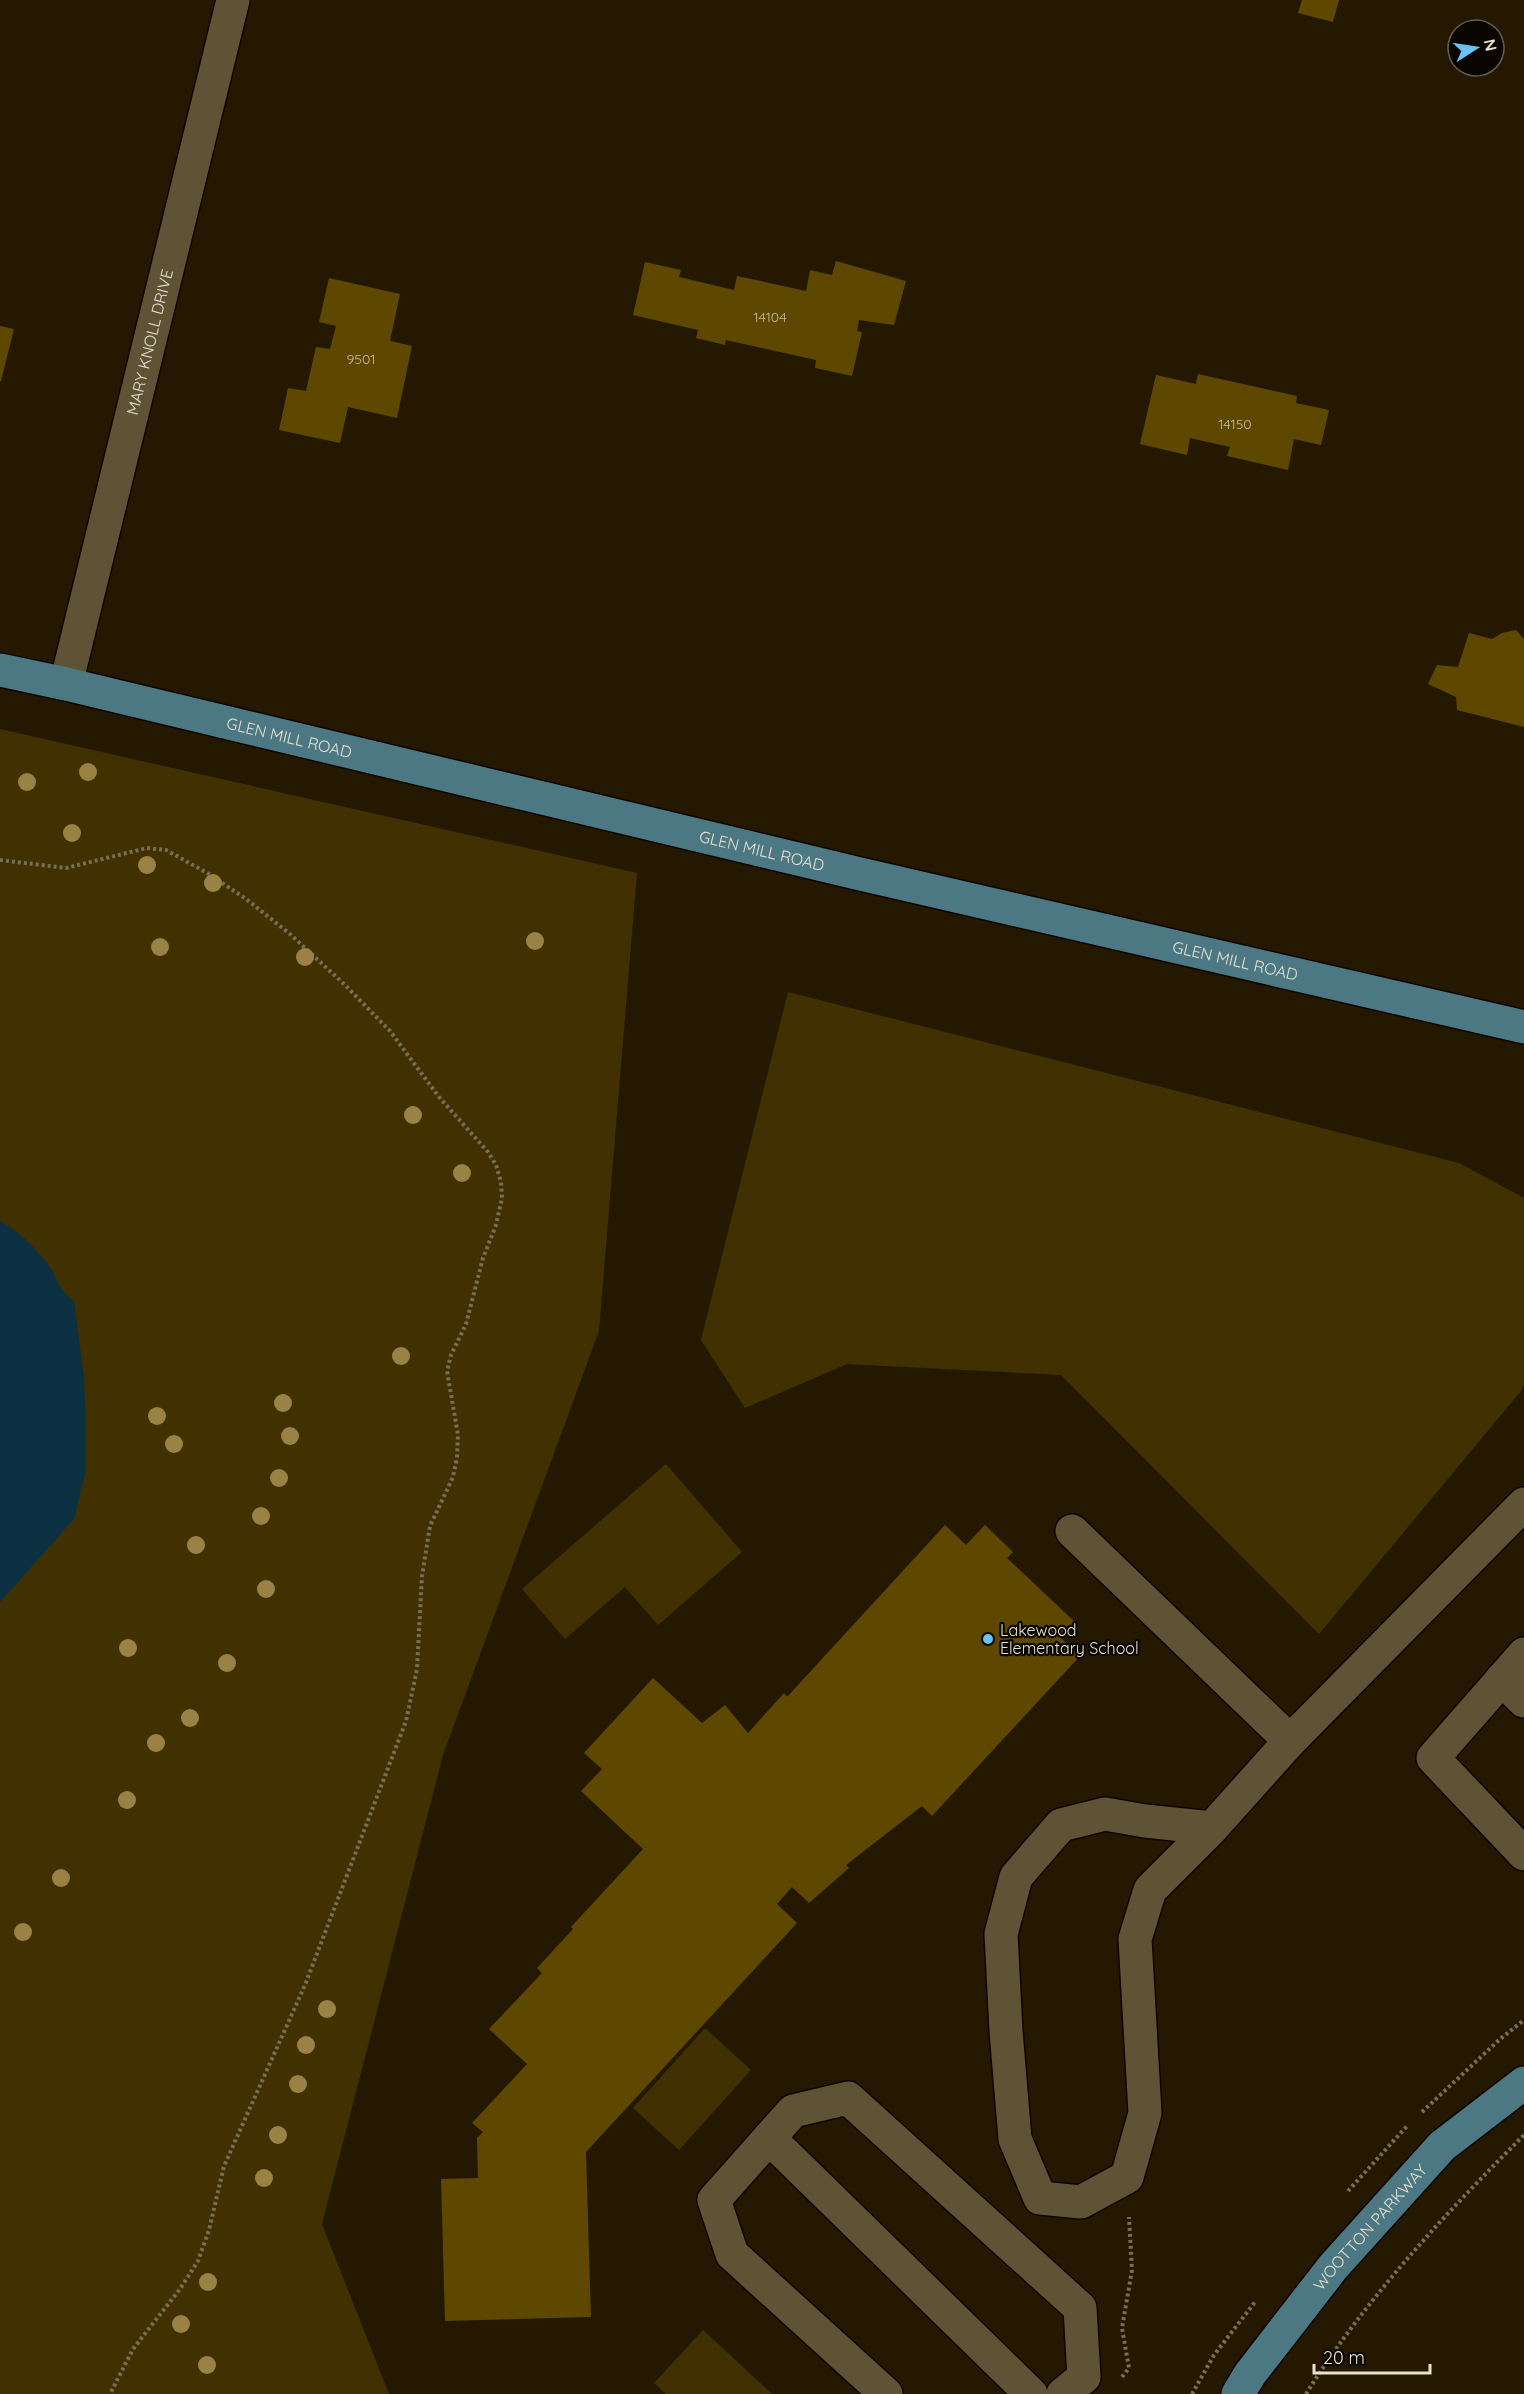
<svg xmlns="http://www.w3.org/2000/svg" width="1524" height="2394" font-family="Quicksand,sans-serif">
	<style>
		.green { fill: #413101 }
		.water { fill: #0b3041 }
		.building { fill: #5e4800 }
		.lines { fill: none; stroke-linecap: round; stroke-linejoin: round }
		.minor-casing { stroke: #0d0400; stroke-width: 36 }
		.major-casing { stroke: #0d0400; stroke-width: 36 }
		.path { stroke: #776e58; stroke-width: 4; stroke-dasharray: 3 3; stroke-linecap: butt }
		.minor { stroke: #5f5335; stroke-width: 33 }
		.major { stroke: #4c7884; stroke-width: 33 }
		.tree { fill: #9a8245 }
		.poi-dot { fill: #69c3f1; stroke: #090500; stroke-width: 2 }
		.labels { text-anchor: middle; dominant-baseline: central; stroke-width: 4.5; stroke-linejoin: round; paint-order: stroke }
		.number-label { font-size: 14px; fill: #c5bb9c }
		.street-label { font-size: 16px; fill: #e7e1d0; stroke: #090500 }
		.poi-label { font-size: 16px; fill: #e7e1d0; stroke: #090500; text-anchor: start }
	</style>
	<rect width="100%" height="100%" fill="#241900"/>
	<!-- green -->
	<path class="green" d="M0,729L637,873L599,1331L443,1755L322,2224L389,2394H0Z
		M788,992L1459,1163L1524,1198V1385L1521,1391L1319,1634L1061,1375L847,1364L745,1408L701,1340Z
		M666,1464L742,1552L658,1625L625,1587L565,1639L522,1589Z
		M705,2028L751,2070L679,2150L633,2108Z
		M703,2330L772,2394H666L654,2383Z"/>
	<!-- water -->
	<path class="water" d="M0,1221C17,1230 35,1247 47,1263C59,1279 56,1287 74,1301L84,1378L86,1427V1470L74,1519L0,1602Z"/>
	<!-- building -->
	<path class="building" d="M1302,0H1339L1333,22L1298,13Z
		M836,261L906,281L894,325L859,320L857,331L862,332L852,376L815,368L816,360L726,340L725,345L696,338L698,330L633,315L645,262L681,270L679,277L734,290L737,276L806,291L810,270L832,275Z
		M329,278L400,294L390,341L412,346L397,418L348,407L340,443L279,430L288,388L306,391L316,347L330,349L336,326L319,322Z
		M0,326L14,329L1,381H0Z
		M1198,374L1297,396L1296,403L1329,410L1321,445L1294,439L1288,470L1227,456L1230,447L1190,438L1187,455L1140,444L1156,375L1196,384Z
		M1516,630L1524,639V727L1457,710L1456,697L1428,684L1437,665L1458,667L1469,633L1492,639L1502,633Z
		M945,1525L966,1545L985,1525L1013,1552L1007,1558L1075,1622L1061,1638L1080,1656L932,1816L922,1806L846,1865L849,1868L809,1903L792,1887L777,1904L797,1923L586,2152L591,2317L445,2321L441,2179L478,2178L477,2138L483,2132L472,2123L527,2064L489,2029L542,1973L537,1968L573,1929L571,1927L643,1849L581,1791L602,1769L584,1753L653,1678L702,1723L725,1705L748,1733L784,1693L787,1697Z"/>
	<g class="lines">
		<!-- minor casing -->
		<g class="minor-casing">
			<g id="minor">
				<path id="s1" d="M66,684L233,0"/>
				<path d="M1072,1531L1290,1741L1524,1504"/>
				<path d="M1524,1654L1433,1758L1524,1854"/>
				<path d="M1502,1679L1524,1701"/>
				<path d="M1212,1828L1145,1821L1105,1814L1061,1825L1016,1877L1001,1934L1006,2031L1015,2139L1040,2198L1081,2202L1127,2177L1145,2113L1135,1939L1150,1890L1212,1828L1290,1741"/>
				<path d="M769,2138L1031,2394"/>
				<path d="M886,2394L732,2254L714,2200L793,2111L848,2098L1080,2308L1084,2377L1063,2394"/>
			</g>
		</g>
		<!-- major casing -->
		<g class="major-casing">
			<g id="major">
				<path id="s2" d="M0,670L66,684L856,873L1524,1027"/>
				<path id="s3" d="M1238,2394L1250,2374L1333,2267L1442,2146L1524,2083"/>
			</g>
		</g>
		<!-- path -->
		<path class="path" d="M0,860L66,868L147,848L166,850L209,874L246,899L290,934L345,985L390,1031L439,1097L488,1152L496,1165L501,1182L502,1198L496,1225L483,1258L466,1324L451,1355L447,1371L458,1435L457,1458L453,1477L430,1526L422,1576L417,1669L406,1721L305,1985L224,2166L209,2230L198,2261L180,2289L133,2349L110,2394
			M1422,2112L1499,2040L1524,2020
			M1348,2191L1408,2125
			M1122,2377L1129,2368L1122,2328L1132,2270L1129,2217
			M1192,2394L1214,2355L1255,2302
			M1306,2394C1366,2298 1444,2215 1524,2135"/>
		<!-- minor -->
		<use href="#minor" class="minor"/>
		<!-- major -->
		<use href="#major" class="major"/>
	</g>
	<!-- trees -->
	<g class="tree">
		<circle cx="88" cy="772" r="9"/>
		<circle cx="27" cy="782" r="9"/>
		<circle cx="72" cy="833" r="9"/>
		<circle cx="147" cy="865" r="9"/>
		<circle cx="213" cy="883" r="9"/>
		<circle cx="535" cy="941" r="9"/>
		<circle cx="160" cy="947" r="9"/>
		<circle cx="305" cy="957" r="9"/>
		<circle cx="413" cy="1115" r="9"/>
		<circle cx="462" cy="1173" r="9"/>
		<circle cx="401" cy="1356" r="9"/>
		<circle cx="283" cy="1403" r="9"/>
		<circle cx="157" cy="1416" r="9"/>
		<circle cx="290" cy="1436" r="9"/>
		<circle cx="174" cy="1444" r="9"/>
		<circle cx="279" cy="1478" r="9"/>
		<circle cx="261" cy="1516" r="9"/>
		<circle cx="196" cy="1545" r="9"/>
		<circle cx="266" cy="1589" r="9"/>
		<circle cx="128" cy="1648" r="9"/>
		<circle cx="227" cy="1663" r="9"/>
		<circle cx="190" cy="1718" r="9"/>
		<circle cx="156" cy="1743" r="9"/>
		<circle cx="127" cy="1800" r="9"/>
		<circle cx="61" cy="1878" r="9"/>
		<circle cx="23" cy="1932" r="9"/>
		<circle cx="327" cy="2009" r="9"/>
		<circle cx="306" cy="2045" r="9"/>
		<circle cx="298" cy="2084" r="9"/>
		<circle cx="278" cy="2135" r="9"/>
		<circle cx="264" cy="2178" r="9"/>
		<circle cx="208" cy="2282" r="9"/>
		<circle cx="181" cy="2324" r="9"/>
		<circle cx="207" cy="2365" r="9"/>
	</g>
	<!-- markers -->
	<circle class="poi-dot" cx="988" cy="1639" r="6"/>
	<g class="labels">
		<!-- number labels -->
		<g class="number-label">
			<text x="770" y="317">14104</text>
			<text x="361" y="359">9501</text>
			<text x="1235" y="424">14150</text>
		</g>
		<!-- street labels -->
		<g class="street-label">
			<text stroke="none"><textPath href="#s1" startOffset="352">MARY KNOLL DRIVE</textPath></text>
			<text stroke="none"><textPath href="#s2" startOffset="297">GLEN MILL ROAD</textPath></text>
			<text stroke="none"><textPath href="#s2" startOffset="783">GLEN MILL ROAD</textPath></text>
			<text stroke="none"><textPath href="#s2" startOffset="1269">GLEN MILL ROAD</textPath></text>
			<text stroke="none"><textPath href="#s3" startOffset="213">WOOTTON PARKWAY</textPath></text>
		</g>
		<!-- poi labels -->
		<g class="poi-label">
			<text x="1000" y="1630">Lakewood<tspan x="1000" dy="18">Elementary School</tspan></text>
		</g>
	</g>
	<!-- north arrow -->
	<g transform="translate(1476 48) rotate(78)"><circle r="28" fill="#090500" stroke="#625d53" stroke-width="1.5"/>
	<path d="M0-4.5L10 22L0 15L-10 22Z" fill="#69c3f1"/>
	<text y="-9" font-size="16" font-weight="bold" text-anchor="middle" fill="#e7e1d0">N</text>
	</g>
	<!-- scale -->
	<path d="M1314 2364v9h116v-9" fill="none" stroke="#e7e1d0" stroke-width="3"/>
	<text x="1323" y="2364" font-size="18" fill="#e7e1d0" stroke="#090500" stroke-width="4.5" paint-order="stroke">20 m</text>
</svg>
